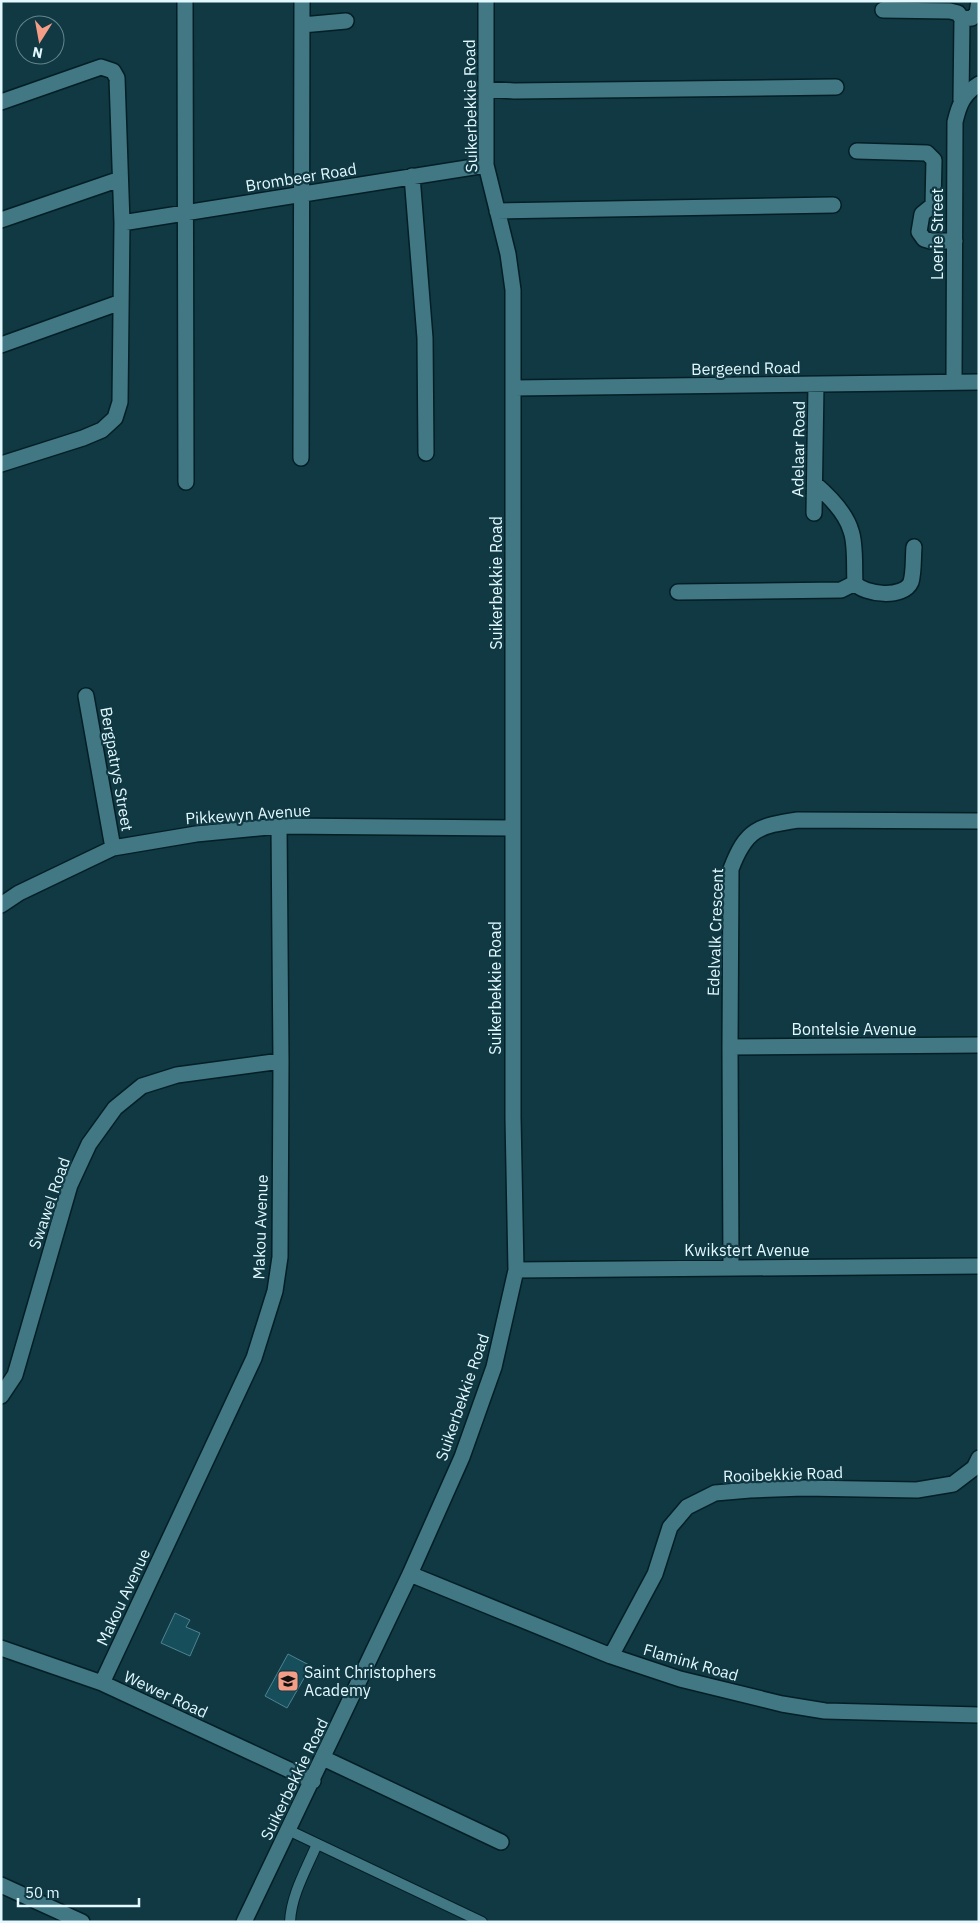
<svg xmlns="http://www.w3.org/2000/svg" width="980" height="1923" font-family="'IBM Plex Sans',sans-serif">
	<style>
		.building { fill: #174e5b; stroke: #4e8390 }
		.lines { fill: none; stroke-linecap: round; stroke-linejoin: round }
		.lane-casing { stroke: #031f25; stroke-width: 12 }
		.street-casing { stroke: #031f25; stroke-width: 18 }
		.lane { stroke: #427784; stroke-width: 10 }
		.street { stroke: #427784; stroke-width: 15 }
		.labels { text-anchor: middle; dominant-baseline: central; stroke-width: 4.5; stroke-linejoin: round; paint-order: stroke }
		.street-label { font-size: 16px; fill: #e3f9ff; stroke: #103943 }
		.poi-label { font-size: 16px; fill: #e3f9ff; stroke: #103943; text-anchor: start }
	</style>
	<rect width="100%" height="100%" fill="#103943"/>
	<!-- building -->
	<path class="building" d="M175,1613L190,1620L186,1627L200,1633L190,1656L161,1643Z
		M288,1654L311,1666L287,1708L265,1696Z"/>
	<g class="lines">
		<!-- lane casing -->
		<g class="lane-casing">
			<path id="lane" d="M288,1830L482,1922
				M290,1922C291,1895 307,1868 317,1844"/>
		</g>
		<!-- street casing -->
		<g class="street-casing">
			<path id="street" d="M185,1L186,482
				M883,10L950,11L958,13L962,19L961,100
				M962,19L972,18L977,13L979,1
				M302,25L346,21
				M486,89L514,91L836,87
				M1,102L101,67L113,71L117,78L122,223L120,402L115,418L102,430L83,438L1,464
				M857,151L927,153L934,160L933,205L922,214L919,232L924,239L931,241H955
				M412,176L425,338L426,453
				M497,211L833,205
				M1,220L120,179
				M122,223L486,165
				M1,345L121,302
				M954,382L955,122C959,105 963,94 979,84
				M514,388L979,382
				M301,458L302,1
				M815,484C829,496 846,513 851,531C856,544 854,568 855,583C864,595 904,599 911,582C914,572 913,557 914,547
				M814,513L816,385
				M678,592L841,590L855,583
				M86,696L113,848
				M1,905L19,893L113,848L196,834L279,826L512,828
				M730,1047L979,1045
				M731,1267L730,1047L731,869C746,829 758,826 798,820L979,821
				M516,1270L979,1266
				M1,1396L15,1375L70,1185L89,1144L115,1108L142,1086L177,1075L281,1061
				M410,1574L611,1656L680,1679L782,1704L825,1711L979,1715
				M1,1648L102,1683L313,1781
				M611,1656L655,1574L670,1527L687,1507L715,1493L750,1490L804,1488L917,1490L953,1484L974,1468L979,1458
				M102,1683L254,1358L275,1291L280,1257L281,1061L279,826
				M323,1758L501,1842
				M1,1885L82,1922
				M244,1922L410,1574L462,1457L494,1367L516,1270L513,1118V290L508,254L486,165V1"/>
		</g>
		<!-- lane -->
		<use href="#lane" class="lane"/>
		<!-- street -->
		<use href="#street" class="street"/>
	</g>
	<!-- icons -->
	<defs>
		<g id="school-square" transform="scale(1.125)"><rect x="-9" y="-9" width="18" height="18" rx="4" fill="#f49e87" stroke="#103943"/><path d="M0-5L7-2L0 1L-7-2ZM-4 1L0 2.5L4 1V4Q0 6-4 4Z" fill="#111"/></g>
	</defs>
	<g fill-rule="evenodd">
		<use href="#school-square" x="288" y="1681"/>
	</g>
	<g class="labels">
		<!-- street labels -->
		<g class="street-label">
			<text transform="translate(470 106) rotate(-91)">Suikerbekkie Road</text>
			<text transform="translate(301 177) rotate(-9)">Brombeer Road</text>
			<text transform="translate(937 234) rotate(-90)">Loerie Street</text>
			<text transform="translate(746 368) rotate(-1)">Bergeend Road</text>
			<text transform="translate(798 449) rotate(-89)">Adelaar Road</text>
			<text transform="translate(496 583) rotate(-90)">Suikerbekkie Road</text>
			<text transform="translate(117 769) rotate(80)">Bergpatrys Street</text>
			<text transform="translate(248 814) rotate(-4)">Pikkewyn Avenue</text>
			<text transform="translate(715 932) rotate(-88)">Edelvalk Crescent</text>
			<text transform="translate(495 988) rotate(-90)">Suikerbekkie Road</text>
			<text x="854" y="1029">Bontelsie Avenue</text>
			<text transform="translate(49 1203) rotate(-71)">Swawel Road</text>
			<text transform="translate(260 1227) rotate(-88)">Makou Avenue</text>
			<text x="747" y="1250">Kwikstert Avenue</text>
			<text transform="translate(462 1397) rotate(-71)">Suikerbekkie Road</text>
			<text transform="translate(783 1474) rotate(-2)">Rooibekkie Road</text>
			<text transform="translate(123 1597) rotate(-65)">Makou Avenue</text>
			<text transform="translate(691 1662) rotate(16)">Flamink Road</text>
			<text transform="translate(166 1694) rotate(25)">Wewer Road</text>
			<text transform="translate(294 1779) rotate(-64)">Suikerbekkie Road</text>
		</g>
		<!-- poi labels -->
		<g class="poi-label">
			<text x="304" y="1672">Saint Christophers<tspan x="304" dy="18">Academy</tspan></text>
		</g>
	</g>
	<!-- border -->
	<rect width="980" height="1923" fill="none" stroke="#e3f9ff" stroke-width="5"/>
	<!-- north arrow -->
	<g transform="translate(40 40) rotate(191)"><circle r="24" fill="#103943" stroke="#64868e"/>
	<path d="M0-4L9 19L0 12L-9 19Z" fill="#f49e87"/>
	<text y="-8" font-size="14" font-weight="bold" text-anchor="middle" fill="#e3f9ff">N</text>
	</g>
	<!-- scale -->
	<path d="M18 1898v8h121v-8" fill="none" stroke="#e3f9ff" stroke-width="2.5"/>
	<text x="25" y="1898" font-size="15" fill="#e3f9ff" stroke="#103943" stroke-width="4" paint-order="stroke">50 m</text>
</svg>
